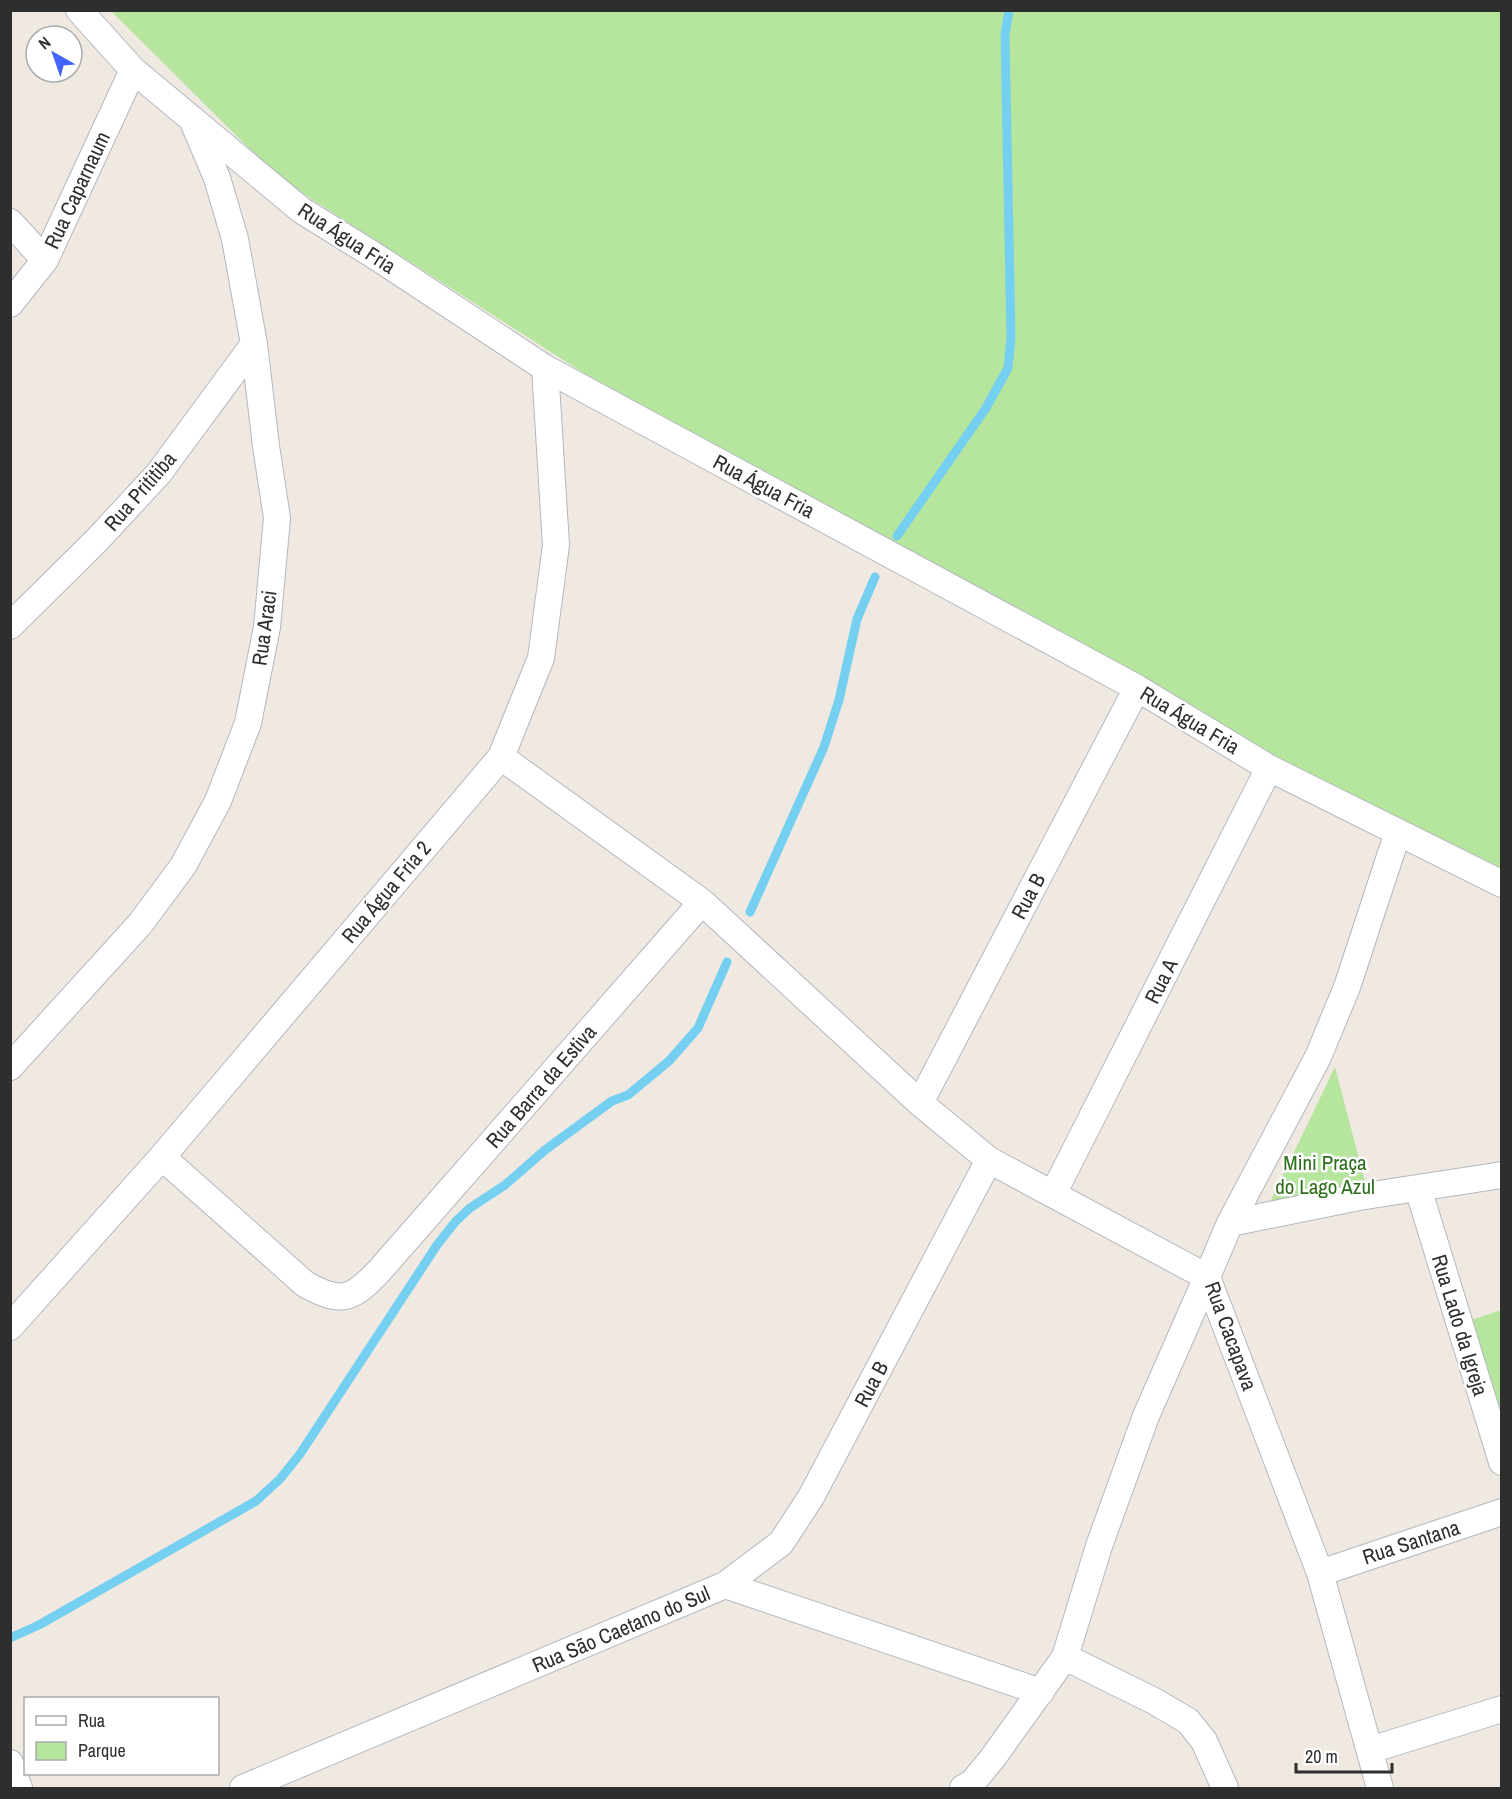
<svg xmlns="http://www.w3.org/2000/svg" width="1512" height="1799" font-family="'Archivo Narrow',sans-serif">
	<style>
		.green { fill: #b6e59e }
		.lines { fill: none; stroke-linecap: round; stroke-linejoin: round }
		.stream { stroke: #75cff0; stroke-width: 9 }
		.minor-casing { stroke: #b4b7c1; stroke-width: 28 }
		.minor { stroke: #fff; stroke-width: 26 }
		.labels { text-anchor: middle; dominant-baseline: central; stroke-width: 5; stroke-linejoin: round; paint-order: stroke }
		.street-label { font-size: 21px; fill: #2e2e2e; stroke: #fff }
		.park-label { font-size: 21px; fill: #2c6e1b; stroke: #fff }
	</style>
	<rect width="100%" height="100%" fill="#efe9e1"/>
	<!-- green -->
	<path class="green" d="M111,11H1501V868L1088,665L745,476L280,179Z
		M1335,1067L1370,1201L1256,1231Z
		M1501,1310V1462L1459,1324Z"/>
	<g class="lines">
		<!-- stream -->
		<path class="stream" d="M897,536L986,408L1008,368L1011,338L1005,35L1009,10
			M750,912L824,747L839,700L857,619L875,577
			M10,1638L39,1625L256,1501L280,1479L300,1454L437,1245L456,1221L470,1208L505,1185L545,1150L612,1101L628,1095L669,1061L698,1028L727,962"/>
		<!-- minor casing -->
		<g class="minor-casing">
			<path id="minor" d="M79,10L133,70L301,210L375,256L545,368L1137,688L1269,768L1502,884
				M10,222L45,260
				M10,304L45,260L133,70
				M10,626L98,539L159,473L254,344
				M501,757L702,902L920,1103L989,1160L1207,1277L1146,1416L1099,1546L1065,1657L992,1759L972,1783L963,1788
				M10,1067L140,924L183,866L218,801L248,723L267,627L277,518L266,446L254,344L235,239L217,178L194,124
				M920,1103L1137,688
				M162,1157L305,1284C342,1305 353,1299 380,1270L702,902
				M1418,1188L1502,1462
				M1053,1194L1269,768
				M1230,1223L1359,1197L1502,1175
				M10,1327L162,1157L501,757L541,658L556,545L545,368
				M1320,1573L1502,1512
				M725,1585L781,1543L811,1497L989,1160
				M1065,1657L1154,1701L1188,1721L1204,1741L1225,1788
				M1370,1750L1502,1709
				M10,1763L19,1788
				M243,1788L725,1585L1041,1692
				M1380,1788L1320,1573L1207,1277L1230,1223L1318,1057L1347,987L1398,832"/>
		</g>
		<!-- minor -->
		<use href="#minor" class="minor"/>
	</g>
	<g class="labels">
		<!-- street labels -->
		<g class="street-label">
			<text transform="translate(77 190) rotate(-65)">Rua Caparnaum</text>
			<text transform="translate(347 238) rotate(33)">Rua Água Fria</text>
			<text transform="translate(764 486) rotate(28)">Rua Água Fria</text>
			<text transform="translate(140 491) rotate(-49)">Rua Prititiba</text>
			<text transform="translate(264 628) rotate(-82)">Rua Araci</text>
			<text transform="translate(1190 720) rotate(31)">Rua Água Fria</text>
			<text transform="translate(386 892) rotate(-50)">Rua Água Fria 2</text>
			<text transform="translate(1028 896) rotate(-62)">Rua B</text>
			<text transform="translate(1161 981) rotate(-63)">Rua A</text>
			<text transform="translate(541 1086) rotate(-49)">Rua Barra da Estiva</text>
			<text transform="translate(1460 1325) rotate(73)">Rua Lado da Igreja</text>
			<text transform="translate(1231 1336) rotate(70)">Rua Cacapava</text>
			<text transform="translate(871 1384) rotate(-62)">Rua B</text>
			<text transform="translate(1411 1542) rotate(-18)">Rua Santana</text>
			<text transform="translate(621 1629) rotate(-23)">Rua São Caetano do Sul</text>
		</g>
		<!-- park labels -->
		<g class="park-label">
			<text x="1325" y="1162">Mini Praça<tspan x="1325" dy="24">do Lago Azul</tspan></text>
		</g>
	</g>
	<!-- border -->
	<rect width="1512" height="1799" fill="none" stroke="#2e2e2e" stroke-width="24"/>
	<!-- legend -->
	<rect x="24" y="1697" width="195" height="78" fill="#ffffff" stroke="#ababab" stroke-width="1.5"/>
	<rect x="36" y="1716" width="30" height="9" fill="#ffffff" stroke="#ababab" stroke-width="1.5"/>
	<text x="78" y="1727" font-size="18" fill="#2e2e2e">Rua</text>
	<rect x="36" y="1742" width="30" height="18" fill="#b6e59e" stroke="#ababab" stroke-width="1.5"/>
	<text x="78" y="1757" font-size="18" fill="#2e2e2e">Parque</text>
	<!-- north arrow -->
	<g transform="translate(54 54) rotate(320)"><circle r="28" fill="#ffffff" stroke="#ababab" stroke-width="1.5"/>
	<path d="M0-4.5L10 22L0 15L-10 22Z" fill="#4264fb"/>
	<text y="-9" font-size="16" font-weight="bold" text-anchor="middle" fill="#2e2e2e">N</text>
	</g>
	<!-- scale -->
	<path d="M1296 1763v9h96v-9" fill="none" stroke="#2e2e2e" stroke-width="3"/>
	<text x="1305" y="1763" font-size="18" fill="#2e2e2e" stroke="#ffffff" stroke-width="4.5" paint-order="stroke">20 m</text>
</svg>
